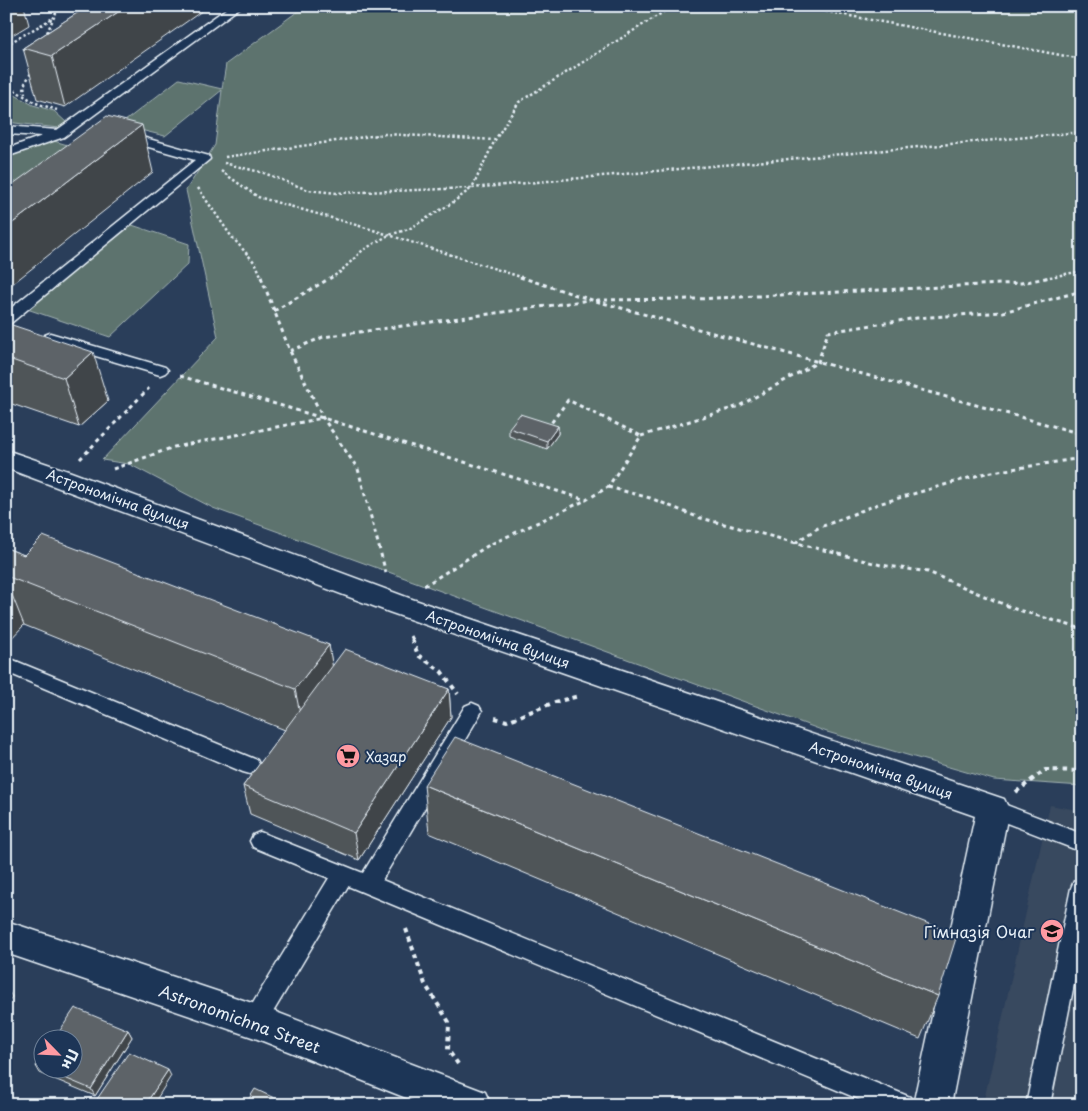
<svg xmlns="http://www.w3.org/2000/svg" width="1088" height="1111" font-family="'Playpen Sans',sans-serif">
	<style>
		.built { fill: #39495e }
		.green { fill: #5d736e; stroke: #a2b2b3 }
		.lines { fill: none; stroke-linecap: round; stroke-linejoin: round }
		.lane-casing { stroke: #e8f1f8; stroke-width: 3 }
		.street-casing { stroke: #e8f1f8; stroke-width: 3 }
		.path-far2 { stroke: #e8f1f8; stroke-width: 2.5; stroke-dasharray: 2.5 2.5; stroke-linecap: butt }
		.path-far1 { stroke: #e8f1f8; stroke-width: 3; stroke-dasharray: 4 4; stroke-linecap: butt }
		.path { stroke: #e8f1f8; stroke-width: 4; stroke-dasharray: 4.5 4.5; stroke-linecap: butt }
		.lane { fill: #1d3557; fill-rule: evenodd }
		.street { fill: #1d3557; fill-rule: evenodd }
		.wall { fill: #505559; stroke: #e8f1f8 }
		.shaded-wall { fill: #414549; stroke: #e8f1f8 }
		.building { fill: #5d6368; stroke: #e8f1f8 }
		.labels { text-anchor: middle; dominant-baseline: central; stroke-width: 4; stroke-linejoin: round; paint-order: stroke }
		.street-label { font-size: 14px; fill: #e8f1f8; stroke: #1d3557 }
		.poi-label { font-size: 14px; fill: #e8f1f8; stroke: #1d3557; text-anchor: start }
		.near-poi-label { font-size: 16px; fill: #e8f1f8; stroke: #1d3557; text-anchor: end }
		.near-street-label { font-size: 16px; fill: #e8f1f8; stroke: #1d3557 }
	</style>
	<rect width="100%" height="100%" fill="#2a3e5a"/>
	<filter id="ink" filterUnits="userSpaceOnUse"><feTurbulence type="fractalNoise" baseFrequency=".02" numOctaves="2"/><feDisplacementMap in="SourceGraphic" scale="10" xChannelSelector="R" yChannelSelector="G"/><feConvolveMatrix kernelMatrix="1 2 1 2 8 2 1 2 1" color-interpolation-filters="sRGB"/></filter>
	<g filter="url(#ink)">
		<!-- built -->
		<path class="built" d="M1050,805L1082,811V1105H983Z"/>
		<!-- green -->
		<path class="green" d="M305,6H1082V786L994,780L827,732L213,508L129,464L102,460L218,337L186,190L215,145L222,90L165,136L120,125L179,79L222,89L226,64Z
			M6,90L33,105L54,111L67,123L59,128L6,122Z
			M54,141L102,155L6,230V159L26,144Z
			M132,225L189,244L188,264L110,337L27,309Z"/>
		<g class="lines">
			<!-- lane casing -->
			<g class="lane-casing">
				<path id="lane" d="M230,6H242L64,137L6,157V149L42,136L6,134V126L57,130Z
					M124,132L209,156L210,159L11,323L6,324V312L195,160L120,139L118,136Z
					M50,333L165,367L168,370L165,373L160,375L45,341L43,338L45,335Z
					M6,657L257,760L260,766L257,772L250,774L243,772L6,672Z
					M472,703L479,706L482,711L382,880L910,1097L914,1105H873L348,886L263,1029L255,1032L247,1029L243,1021L247,1013L329,878L253,847L250,841L253,835L260,832L363,873L465,706Z
					M993,800L1082,834V852L986,815L983,809L986,803Z
					M1082,879V944L1050,1105H1026L1071,888L1074,881Z"/>
			</g>
			<!-- street casing -->
			<g class="street-casing">
				<path id="street" d="M6,450L71,472L409,598L1004,799L1009,809L951,1105H913L975,816L389,612L6,468Z
					M6,921L255,1004L485,1092L491,1105H424L255,1038L6,953Z"/>
			</g>
			<!-- path-far2 -->
			<path class="path-far2" d="M796,6L1082,59
				M45,37L59,6
				M6,45L53,18
				M6,85L36,103L57,110
				M25,94L24,85L31,73
				M225,157L385,134L495,140
				M224,163L264,173L308,190L336,193L472,188L495,140L519,102L673,6
				M221,171L258,197L370,229L524,278
				M198,188L231,236L256,264L262,278
				M330,278L339,273L363,250L389,235L409,229L452,203L472,188L1082,132
				M1045,278L1082,271"/>
			<!-- path-far1 -->
			<path class="path-far1" d="M261,277L290,351L323,418L358,469L386,573
				M520,277L592,300L1082,434
				M596,300L697,299L1021,283L1051,277
				M274,311L332,277
				M290,351L323,337L590,300
				M180,376L323,418L586,500L608,487L641,436L568,400L549,426
				M641,436L739,406L818,362L828,332L917,318L1003,312L1082,291
				M80,459L149,388
				M113,469L174,447L323,418
				M608,487L650,498L697,517L881,565L928,572L1015,609L1082,629
				M795,543L816,529L878,504L986,473L1082,458
				M424,586L489,545L586,500
				M411,636L413,640"/>
			<!-- path -->
			<path class="path" d="M412,639L418,655L441,671L458,694
				M495,718L507,721L555,702L579,696
				M1016,792L1045,770L1082,771
				M406,929L425,984L449,1022L448,1050L458,1064"/>
			<!-- lane -->
			<use href="#lane" class="lane"/>
			<!-- street -->
			<use href="#street" class="street"/>
		</g>
		<!-- wall -->
		<path class="wall" d="M88,6L65,107L37,99L23,48Z
			M6,323L108,401L79,427L6,402Z
			M558,426V434L547,449L509,436V428Z
			M6,548L24,555L329,645L332,666L449,689L451,717L359,860L250,814L243,786L285,730L24,625L6,642Z
			M424,785L938,996L920,1039L429,833Z
			M128,1030L132,1037L95,1096L40,1073L36,1066Z"/>
		<!-- shaded-wall -->
		<path class="shaded-wall" d="M6,6H24L29,25L6,39Z
			M127,6H209L65,107L52,56Z
			M142,125L153,172L6,289V228Z
			M93,352L108,401L79,427L64,378Z
			M558,426V434L547,449V441Z
			M6,580L24,625L7,643L6,642Z
			M329,645L337,694L305,738L295,689Z
			M449,689L451,717L359,860L354,833Z
			M8,990L12,997L6,1004V992Z
			M128,1030L132,1037L95,1096L91,1089Z
			M168,1070L171,1076L153,1105H145Z"/>
		<!-- building -->
		<path class="building" d="M88,6H127L52,56L23,48Z
			M107,116L142,125L6,228V189Z
			M6,323L93,352L64,378L6,358Z
			M520,414L558,426L547,441L509,428Z
			M43,536L329,645L295,689L6,576V548L24,555Z
			M345,649L449,689L354,833L243,786Z
			M455,737L957,935L938,996L424,785Z
			M75,1008L128,1030L91,1089L36,1066L42,1057V1068H72V1038H55Z
			M129,1052L168,1070L145,1105H93Z
			M255,1089L289,1105H245Z"/>
	</g>
	<!-- icons -->
	<defs>
		<g id="supermarket-disc" transform="scale(1.25)"><circle r="9.5" fill="#ff9aa2" stroke="#1d3557"/><path d="M-6-5.5h2.5l.6 2H6L4.5 2H-2.5L-4.4-4H-6ZM-1.5 3.2a1.3 1.3 0 1 0 .1 0ZM3 3.2a1.3 1.3 0 1 0 .1 0Z" fill="#111"/></g>
		<g id="school-disc" transform="scale(1.25)"><circle r="9.5" fill="#ff9aa2" stroke="#1d3557"/><path d="M0-5L7-2L0 1L-7-2ZM-4 1L0 2.5L4 1V4Q0 6-4 4Z" fill="#111"/></g>
	</defs>
	<g fill-rule="evenodd">
		<use href="#supermarket-disc" x="348" y="756"/>
		<use href="#school-disc" x="1052" y="931"/>
	</g>
	<g class="labels">
		<!-- street labels -->
		<g class="street-label">
			<text transform="translate(118 499) rotate(20)">Астрономічна вулиця</text>
			<text transform="translate(498 639) rotate(19)">Астрономічна вулиця</text>
			<text transform="translate(881 770) rotate(19)">Астрономічна вулиця</text>
		</g>
		<!-- poi labels -->
		<g class="poi-label">
			<text x="366" y="756">Хазар</text>
		</g>
		<!-- near-poi labels -->
		<g class="near-poi-label">
			<text x="1034" y="931">Гімназія Очаг</text>
		</g>
		<!-- near-street labels -->
		<g class="near-street-label">
			<text transform="translate(240 1018) rotate(20)">Astronomichna Street</text>
		</g>
	</g>
	<!-- margin -->
	<rect width="1088" height="1111" fill="none" stroke="#1d3557" stroke-width="25"/>
	<rect x="12" y="12" width="1063" height="1086" fill="none" stroke="#e8f1f8" stroke-width="2" filter="url(#ink)"/>
	<!-- north arrow -->
	<g transform="translate(58 1054) rotate(114)"><circle r="24" fill="#1d3557" stroke="#6e8097"/>
	<path d="M0-4L9 19L0 12L-9 19Z" fill="#ff9aa2"/>
	<text y="-8" font-size="14" font-weight="bold" text-anchor="middle" fill="#e8f1f8">Пн</text>
	</g>
</svg>
